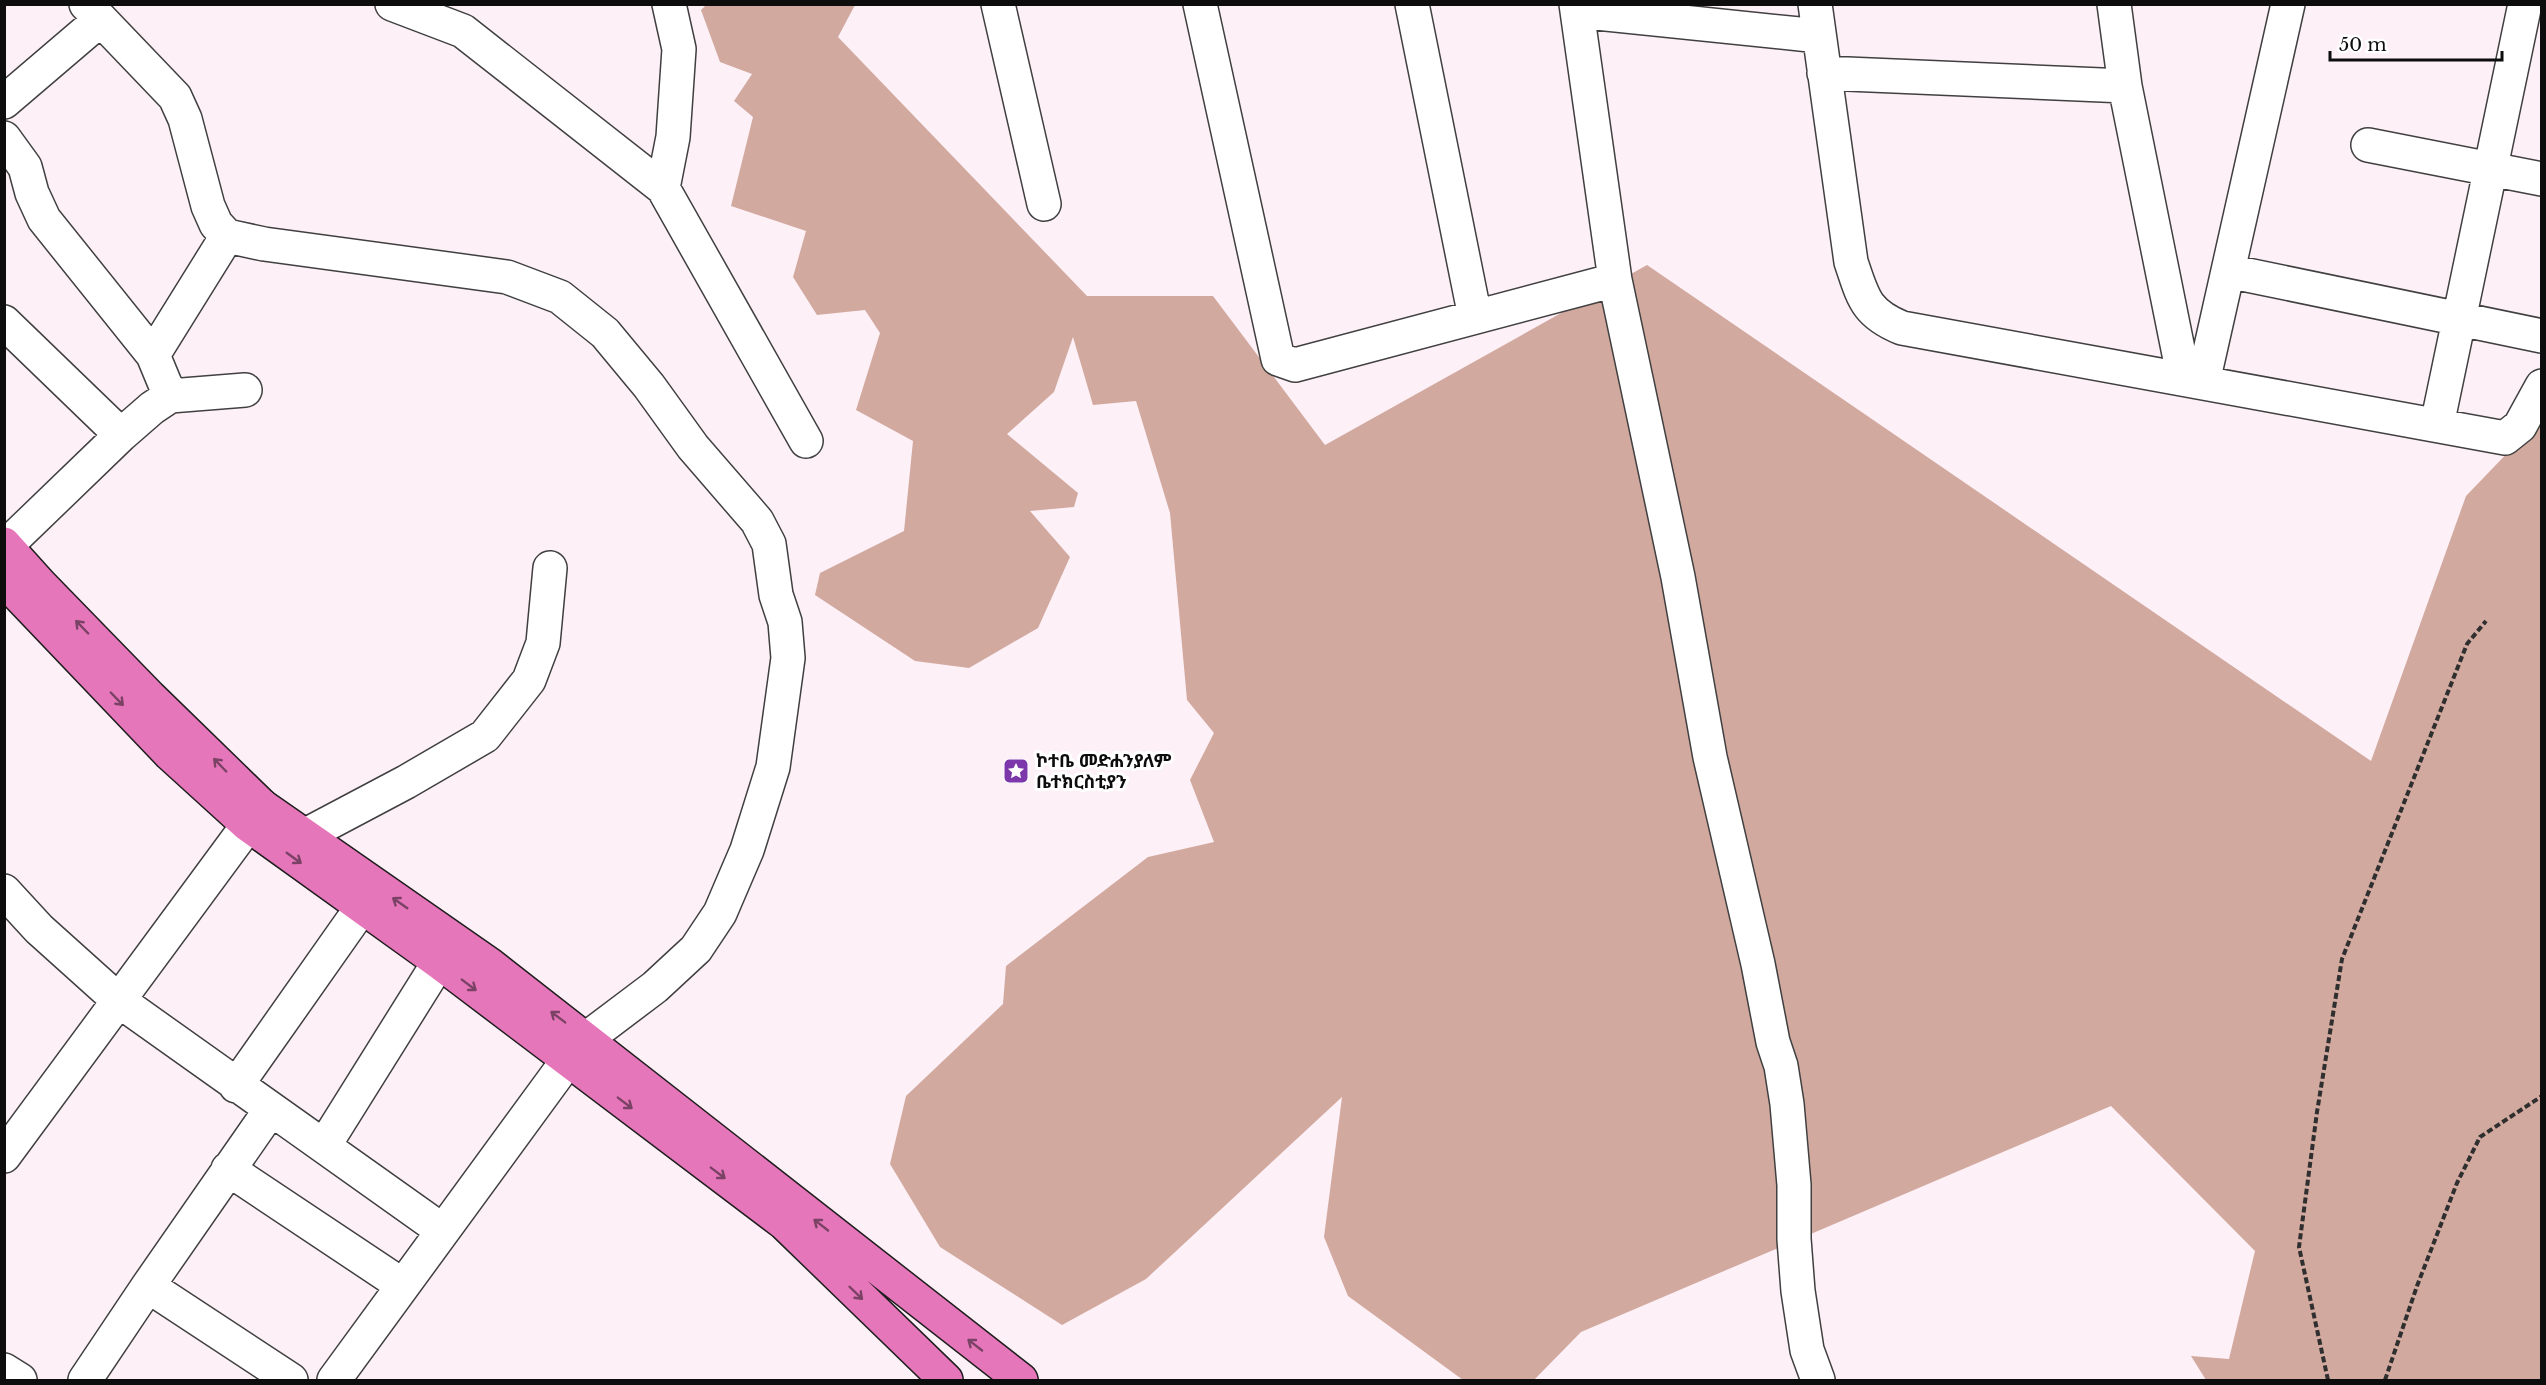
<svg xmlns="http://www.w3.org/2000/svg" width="2546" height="1385" font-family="'Libre Baskerville','Noto Sans Ethiopic',serif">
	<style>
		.forest { fill: #d2a99f }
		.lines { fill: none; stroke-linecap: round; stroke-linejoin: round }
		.minor-casing { stroke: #404040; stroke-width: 36 }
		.major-casing { stroke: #1e1e1e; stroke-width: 36 }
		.path { stroke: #2f2f2f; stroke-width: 4; stroke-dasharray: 6 3; stroke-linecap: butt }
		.minor { stroke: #fff; stroke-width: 33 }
		.major { stroke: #e676ba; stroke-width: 33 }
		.oneway { stroke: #7a4264 }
		.labels { text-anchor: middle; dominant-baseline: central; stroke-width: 6; stroke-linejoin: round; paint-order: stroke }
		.poi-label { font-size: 18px; font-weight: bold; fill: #0d0d0d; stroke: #fff; text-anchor: start }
	</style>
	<rect width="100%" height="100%" fill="#fdf0f7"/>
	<!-- forest -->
	<path class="forest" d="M707,4L855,5L838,37L1087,296H1213L1325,445L1647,265L2371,761L2466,496L2541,418V1380H2206L2191,1356L2229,1359L2255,1251L2111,1106L1581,1332L1534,1380H1463L1348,1296L1324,1237L1342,1097L1146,1279L1062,1325L940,1247L890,1164L906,1096L1003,1004L1006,966L1148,857L1214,842L1190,780L1214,733L1187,700L1170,513L1136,401L1093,405L1073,337L1054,392L1007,434L1078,493L1074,507L1030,511L1070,557L1038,628L969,668L915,661L815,595L820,573L904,531L913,441L856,410L880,333L865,310L817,315L793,277L806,231L731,206L753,117L734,101L752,74L720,62L701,10Z"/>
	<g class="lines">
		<!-- minor casing -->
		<g class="minor-casing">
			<path id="minor" d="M86,4L175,97L185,119L208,206L216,224L227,236L264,244L507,277L560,297L605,333L649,386L693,447L757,521L769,544L776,595L785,622L788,658L773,767L747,850L720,913L696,949L655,987L586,1039L568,1060L334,1380
				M392,4L463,31L663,188L806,441
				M998,4L1044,204
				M1200,4L1278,359L1295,365L1615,280
				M1412,4L1475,317
				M1576,4L1615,280L1678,577L1710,757L1758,964L1773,1042L1781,1066L1787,1104L1794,1185V1239L1798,1291L1807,1350L1818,1380
				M1815,4L1851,262C1863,297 1865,313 1902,328L2505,438L2520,426L2542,386
				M2114,4L2125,86L2184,379
				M1577,11L1819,36
				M1824,73L2125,86
				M4,102L100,20
				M4,138L25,167L32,193L44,219L153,355L170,396
				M2368,145L2542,179
				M663,188L673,137L679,49L669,4
				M2228,271L2542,336
				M4,322L121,435
				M153,355L227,236
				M2203,382L2288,4
				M2437,425L2525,4
				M6,546L121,435L152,408L170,396L245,390
				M304,836L406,782L485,736L529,680L543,643L550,568
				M4,891L39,929L118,1000L443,1231
				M236,1086L362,907
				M324,1146L439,962
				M4,1156L262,806
				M228,1169L402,1285
				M148,1286L291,1380
				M4,1370L20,1380
				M85,1380L148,1286L271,1109"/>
		</g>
		<!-- major casing -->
		<g class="major-casing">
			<path id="major" d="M4,544L40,584L150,697L262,806L489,964L1021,1380
				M4,580L170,754L247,824L439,962L784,1223L946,1380"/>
		</g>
		<!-- path -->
		<path class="path" d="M2328,1380L2299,1247L2317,1112L2342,959L2467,644L2486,621
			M2385,1380L2417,1286L2457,1183L2480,1137L2542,1096"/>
		<!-- minor -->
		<use href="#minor" class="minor"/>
		<!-- major -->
		<use href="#major" class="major"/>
	</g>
	<!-- one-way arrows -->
	<defs><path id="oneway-shaft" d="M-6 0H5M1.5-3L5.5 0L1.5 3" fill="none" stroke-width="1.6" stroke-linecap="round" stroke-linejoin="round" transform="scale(1.5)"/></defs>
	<g class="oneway">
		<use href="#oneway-shaft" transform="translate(82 627) rotate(-134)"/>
		<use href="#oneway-shaft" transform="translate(117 699) rotate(46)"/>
		<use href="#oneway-shaft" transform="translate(220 765) rotate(-134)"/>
		<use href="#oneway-shaft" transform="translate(294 858) rotate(36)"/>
		<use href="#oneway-shaft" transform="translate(400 903) rotate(-145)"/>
		<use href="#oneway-shaft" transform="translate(469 985) rotate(37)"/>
		<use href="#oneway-shaft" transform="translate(558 1017) rotate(-143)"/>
		<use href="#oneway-shaft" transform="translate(625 1103) rotate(37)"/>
		<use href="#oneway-shaft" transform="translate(718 1173) rotate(37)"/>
		<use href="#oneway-shaft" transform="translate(821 1225) rotate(-142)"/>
		<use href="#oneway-shaft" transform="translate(856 1293) rotate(44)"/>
		<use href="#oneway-shaft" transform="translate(975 1345) rotate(-142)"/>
	</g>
	<!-- icons -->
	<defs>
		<g id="sight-square" transform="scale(1.35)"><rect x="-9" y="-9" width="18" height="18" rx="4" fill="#7c38ab" stroke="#fff"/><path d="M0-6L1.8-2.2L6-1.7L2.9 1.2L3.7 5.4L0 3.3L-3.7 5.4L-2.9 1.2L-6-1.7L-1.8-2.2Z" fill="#fff"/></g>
	</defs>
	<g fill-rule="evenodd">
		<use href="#sight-square" x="1016" y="771"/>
	</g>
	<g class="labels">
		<!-- poi labels -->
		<g class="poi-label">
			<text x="1036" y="761">ኮተቤ መድሐንያለም<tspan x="1036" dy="21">ቤተክርስቲያን</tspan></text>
		</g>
	</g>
	<!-- border -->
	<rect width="2546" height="1385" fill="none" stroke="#0d0d0d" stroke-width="12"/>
	<!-- scale -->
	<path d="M2330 51v9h172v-9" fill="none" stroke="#0d0d0d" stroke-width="3"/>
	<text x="2339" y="51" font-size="18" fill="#0d0d0d" stroke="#ffffff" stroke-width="4.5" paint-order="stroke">50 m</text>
</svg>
